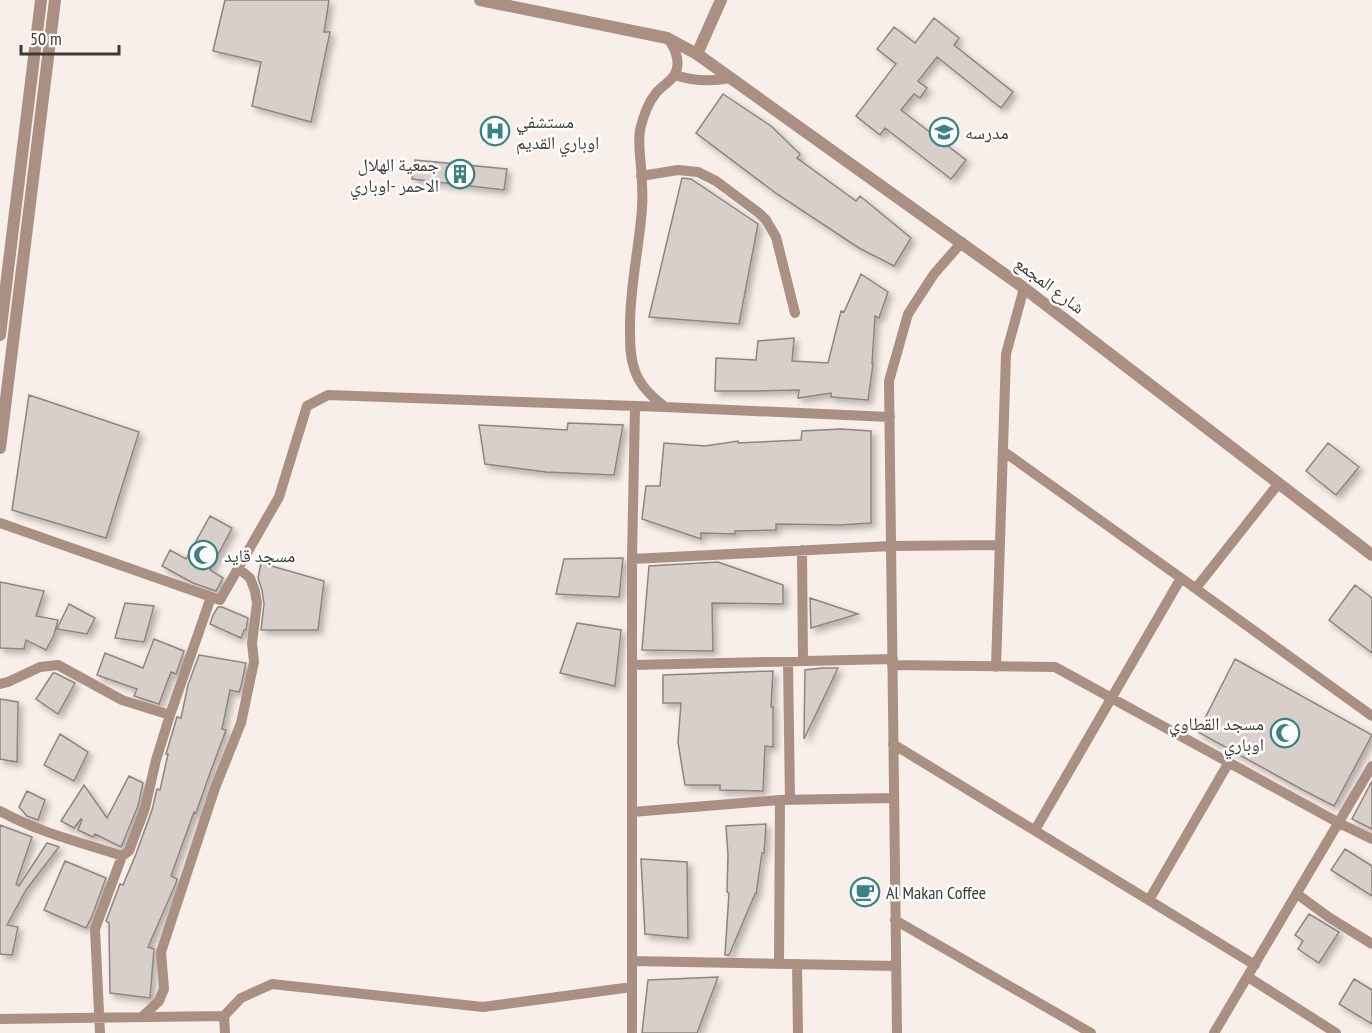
<svg xmlns="http://www.w3.org/2000/svg" width="1372" height="1033" font-family="'PT Sans Narrow','Noto Naskh Arabic',sans-serif">
	<style>
		.building { fill: #d8ceca; stroke: #8e8581; stroke-width: 1.5; filter: url(#shadow) }
		.lines { fill: none; stroke-linecap: round; stroke-linejoin: round }
		.minor { stroke: #a99083; stroke-width: 10 }
		.tertiary { stroke: #a99083; stroke-width: 12 }
		.labels { text-anchor: middle; dominant-baseline: central; stroke-width: 5; stroke-linejoin: round; paint-order: stroke }
		.poi-label { font-size: 18px; fill: #3d3a38; stroke: #fff; text-anchor: start }
		.street-label { font-size: 18px; fill: #3d3a38; stroke: #fff }
	</style>
	<defs>
		<filter id="shadow"><feDropShadow dx="4" dy="4" stdDeviation="3" flood-color="#0004"/></filter>
	</defs>
	<rect width="100%" height="100%" fill="#f8eeea"/>
	<!-- building -->
	<path class="building" d="M225,0H329L324,32H330L311,122L252,106L261,62L213,51Z
		M934,18L959,38L954,45L1013,92L1001,108L937,57L918,81L927,88L920,98L914,94L901,110L966,160L951,179L885,128L880,135L856,116L896,64L877,49L894,27L915,43Z
		M723,94L771,126L800,154L797,158L856,201L860,196L911,238L894,266L859,248L777,194L696,133Z
		M415,160L507,169L504,190L412,179Z
		M682,178L691,179L758,224L739,324L649,317Z
		M861,274L888,292L879,318L875,316L872,364H873L868,400L831,397V393L798,398L799,390L755,391H715L716,358L756,360L758,341L794,338L792,361L828,363L841,311L844,312Z
		M29,395L139,432L106,538L12,510Z
		M568,423L623,425L614,475L546,472L485,464L479,425L567,430Z
		M841,429L871,431V523L840,525L776,524V530L735,531V534L701,533V539L642,519L646,486H660L664,443L705,446L738,441V443L801,440L802,431Z
		M1328,443L1359,467L1336,495L1306,471Z
		M210,516L232,528L210,570L223,578L216,591L193,583L162,566L170,550L186,559Z
		M623,558L619,597L556,594L564,559Z
		M718,562L783,585V604L712,603L713,651L642,650L649,566Z
		M261,563L324,581L318,630H261L264,604L262,590L258,578Z
		M0,582L44,591L36,616L58,620L54,635L46,650L26,640L24,649L0,648Z
		M1355,585L1372,598V653L1329,620Z
		M810,598L858,614L811,628Z
		M125,603L154,606L144,642L115,638Z
		M69,604L95,618L87,634L57,629Z
		M218,607H222L248,618L246,630H244L241,638L210,624L213,615Z
		M577,623L621,630L615,686L560,673Z
		M154,639L184,651L176,674L171,672L159,704L134,696L137,689L97,675L105,653L143,668Z
		M199,655L246,663L241,686L239,692L230,690L222,729L226,730L210,773L196,813L194,812L171,876L177,879L176,883L148,947L154,949L150,998L110,993L109,923L106,921L120,884L123,885L136,854L152,810L157,789L160,790L168,754H166L177,717L181,718L188,685Z
		M1235,659L1372,735L1334,806L1303,790L1198,732Z
		M822,668H838L804,739L805,670Z
		M773,671L771,707H773V747L765,746L763,791L720,790V785H685L678,742L681,703H663V675Z
		M53,673H55L75,683L58,714L36,699Z
		M0,699L18,702L17,762L0,759Z
		M60,734L88,752L74,781L44,765Z
		M129,776L143,783L138,806L121,847L95,834L93,837L78,830L82,820L81,819L74,828L61,821L84,785L107,818Z
		M1372,781V829L1352,819Z
		M27,791L45,800L38,820L27,816L19,807Z
		M766,824L764,853H762L756,894H755L729,955H725L729,893L727,892L728,855L726,826Z
		M0,825L32,837L16,884L19,886L47,843L59,847L26,890L7,925L18,927L12,955L0,954Z
		M1345,849L1372,866V896L1331,870Z
		M641,859L687,862L688,938L645,934Z
		M65,861L106,878L92,916L86,928L44,910Z
		M1309,914L1339,932L1319,963L1298,949L1303,941L1295,935Z
		M718,977L697,1033H642L648,980Z
		M1354,979L1372,990V1024L1339,1004Z"/>
	<g class="lines">
		<!-- minor -->
		<path class="minor" d="M675,75C693,81 711,82 730,78
			M641,176L678,170L698,172L716,181L759,213L766,220L776,237L795,313
			M665,407C651,396 639,385 634,368C630,356 630,344 630,331C629,290 639,250 642,208C643,194 642,180 641,167C640,154 638,143 640,130C643,117 648,103 656,93C661,87 668,83 673,77C682,65 676,49 668,39
			M1003,451L1181,578L1372,716
			M0,523L220,600L279,497L307,406L328,395L665,407L890,417
			M802,550L803,661
			M632,559L891,546L1000,545
			M1196,588L1279,483
			M788,662L790,800
			M632,665L893,659
			M892,665L1055,667L1339,823L1372,839
			M996,667L1006,354L1024,288
			M0,684L8,682L40,667L58,665L122,700L170,715L211,597
			M893,744L1255,965
			M0,811C40,833 80,842 122,856L129,851L145,808L156,760L170,715
			M632,812L780,800L894,798
			M1035,830L1181,578
			M1297,894L1330,918L1372,944
			M1149,900L1229,762
			M895,920L1091,1033
			M632,961L896,966
			M779,964L780,800
			M797,964L798,1033
			M1248,977L1336,1033
			M142,1017L159,1001L164,989L161,952L215,788L241,723L254,662L252,643L257,603L255,591L250,578L238,568
			M0,1019L224,1016
			M100,1033L95,929L122,856
			M225,1033L224,1016L241,998L272,984L483,1007L632,987
			M632,1033V559L635,407
			M897,1033L889,381L908,314L934,274L962,242
			M1214,1033L1372,766"/>
		<!-- tertiary -->
		<path class="tertiary" d="M480,0L667,38L697,54L1024,288L1372,555
			M697,54L721,0
			M0,335L41,0
			M0,448L55,0"/>
	</g>
	<!-- icons -->
	<defs>
		<g id="hospital-ring" transform="scale(1.5)"><circle r="9.5" fill="#fff" stroke="#3a8385" stroke-width="1.5"/><path d="M-5-5h3v3.5h4V-5h3V5h-3V1.5h-4V5h-3Z" fill="#3a8385"/></g>
		<g id="school-ring" transform="scale(1.5)"><circle r="9.5" fill="#fff" stroke="#3a8385" stroke-width="1.5"/><path d="M0-5L7-2L0 1L-7-2ZM-4 1L0 2.5L4 1V4Q0 6-4 4Z" fill="#3a8385"/></g>
		<g id="building-ring" transform="scale(1.5)"><circle r="9.5" fill="#fff" stroke="#3a8385" stroke-width="1.5"/><path d="M-4-6H4V6H1V3H-1V6H-4ZM-2.5-4.3h1.7v1.8h-1.7ZM.8-4.3h1.7v1.8H.8ZM-2.5-1h1.7V.8h-1.7ZM.8-1h1.7V.8H.8Z" fill="#3a8385"/></g>
		<g id="mosque-ring" transform="scale(1.5)"><circle r="9.5" fill="#fff" stroke="#3a8385" stroke-width="1.5"/><path d="M3.5-4.9A6 6 0 1 0 3.5 4.9A5 5 0 1 1 3.5-4.9Z" fill="#3a8385"/></g>
		<g id="cafe-ring" transform="scale(1.5)"><circle r="9.5" fill="#fff" stroke="#3a8385" stroke-width="1.5"/><path d="M-5.5-4.5H6V0H3Q3 3.5 0 3.5H-2.5Q-5.5 3.5-5.5 0ZM3-3.2v2h1.7v-2ZM-6 4.5H4V6H-6Z" fill="#3a8385"/></g>
	</defs>
	<g fill-rule="evenodd">
		<use href="#hospital-ring" x="495" y="131"/>
		<use href="#school-ring" x="944" y="132"/>
		<use href="#building-ring" x="460" y="174"/>
		<use href="#mosque-ring" x="203" y="555"/>
		<use href="#mosque-ring" x="1285" y="733"/>
		<use href="#cafe-ring" x="865" y="892"/>
	</g>
	<g class="labels">
		<!-- poi labels -->
		<g class="poi-label">
			<text x="516" y="121">مستشفي<tspan x="516" dy="21">اوباري القديم</tspan></text>
			<text x="965" y="132">مدرسه</text>
			<text x="439" y="164" text-anchor="end">جمعية الهلال<tspan x="439" dy="21">الاحمر -اوباري</tspan></text>
			<text x="224" y="555">مسجد قايد</text>
			<text x="1264" y="723" text-anchor="end">مسجد القطاوي<tspan x="1264" dy="21">اوباري</tspan></text>
			<text x="886" y="892">Al Makan Coffee</text>
		</g>
		<!-- street labels -->
		<g class="street-label">
			<text transform="translate(1050 285) rotate(37)">شارع المجمع</text>
		</g>
	</g>
	<!-- scale -->
	<path d="M21 45v9h98v-9" fill="none" stroke="#3d3a38" stroke-width="3"/>
	<text x="30" y="45" font-size="18" fill="#3d3a38" stroke="#ffffff" stroke-width="4.5" paint-order="stroke">50 m</text>
</svg>
